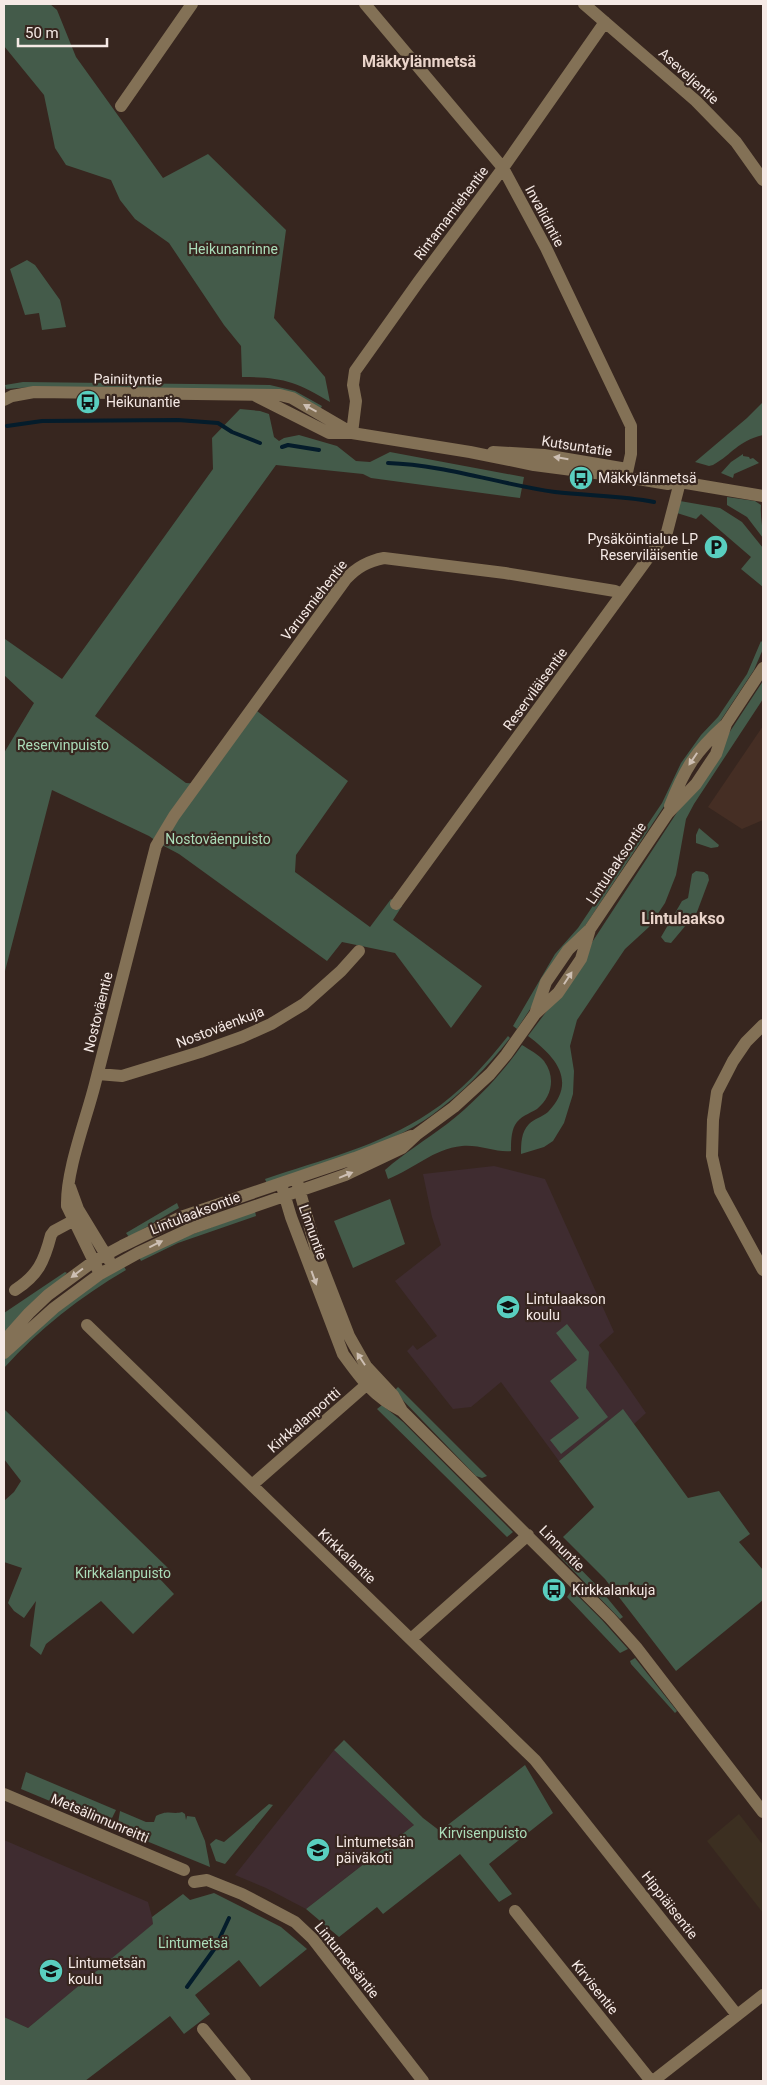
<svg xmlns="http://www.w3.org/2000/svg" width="767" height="2085" font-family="Roboto,sans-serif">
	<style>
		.commercial { fill: #3c2f21 }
		.built { fill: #452e24 }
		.education { fill: #3f2c30 }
		.green { fill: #445b4a }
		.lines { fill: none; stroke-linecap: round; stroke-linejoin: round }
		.stream { stroke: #041c2b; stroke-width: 4 }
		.minor { stroke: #837156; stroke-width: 12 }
		.oneway { fill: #cdbfb3 }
		.labels { text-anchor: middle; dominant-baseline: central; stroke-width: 4.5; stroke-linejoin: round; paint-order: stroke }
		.street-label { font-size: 14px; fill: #f5e9e5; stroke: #37261f }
		.park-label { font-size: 14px; fill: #abddb9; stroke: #37261f }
		.poi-label { font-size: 14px; fill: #f5e9e5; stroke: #37261f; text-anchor: start }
		.quarter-label { font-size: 16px; font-weight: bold; fill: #ead4ca; stroke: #37261f }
	</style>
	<rect width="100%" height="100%" fill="#37261f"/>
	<!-- commercial -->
	<path class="commercial" d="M739,1814L763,1845V1913L707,1841Z"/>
	<!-- built -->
	<path class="built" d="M763,726V820L742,829L708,807Z"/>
	<!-- education -->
	<path class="education" d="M494,1166L545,1179L614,1332L599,1345L646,1413L634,1424L622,1410L559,1461L501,1382L471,1407L453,1409L407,1351L413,1345L417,1350L437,1336L395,1281L441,1245L432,1217L423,1174Z
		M334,1750L414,1825L306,1909L266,1888L235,1875Z
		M4,1840L148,1902L154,1924L28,2028L4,2017Z"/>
	<!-- green -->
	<path class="green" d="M4,4H50L57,10L76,57L163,178L208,154L286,230L274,318L325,377L330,402C296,381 281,377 242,377L241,346L224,325L169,243L135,219L120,200L111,180L66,165L55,148L44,95L4,46Z
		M27,260L35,265L60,300L66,327L42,330L39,313L25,315L10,269Z
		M23,382L270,385L295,391L322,406L320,410L303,400L32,387L6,389L5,385Z
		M763,402V435C736,442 734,453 713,465L709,466L695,462L747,418Z
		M240,409L260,411L269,414L274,437L279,441L284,438L299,435L337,446L356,461L370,462L390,452L524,477L520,498L371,478L363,474L276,465L95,716L186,783L202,784L257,711L348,781L296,855L295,872L370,927L391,899L402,906L393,920L482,986L451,1028L395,953L342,942L327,961L179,854L162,845L149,836L52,790L4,975V753L34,703L4,675V640L5,639L62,679L213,469L212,438Z
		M743,454V456L749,457L750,459L753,458L759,463L734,474L733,478L721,473L731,462Z
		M727,497L755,501L761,505C760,517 763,527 763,538L747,517L727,505Z
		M680,501L720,508L742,522L763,548V587L741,569L751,557L701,514L696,519L677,513Z
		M761,641L763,643V649L754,670L517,1029L513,1026L555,954L578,928L662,803L681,763L701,735L718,717L747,674Z
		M763,681V699L694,804L686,819L676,875L665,903L649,927L625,949L577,1020L570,1046L574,1071L573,1094L564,1123L553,1141L544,1147L521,1154C521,1144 521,1132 529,1124C534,1119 542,1117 548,1112C578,1081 555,1056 528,1036L549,1008Z
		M699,828L719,845L718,847L711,848L696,843V835Z
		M696,871L704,872L708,875L709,880L697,912L671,943L665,942L661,937L682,901L688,898L692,874Z
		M508,1036L510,1038C487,1068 462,1093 432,1115C386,1148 319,1165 267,1184L265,1179C320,1160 380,1146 429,1113C460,1093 485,1065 508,1036Z
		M522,1045C530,1050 538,1054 544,1061C556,1077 552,1097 537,1109C529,1114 520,1116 515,1125C511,1132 511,1143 511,1151C498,1153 478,1144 462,1146C433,1149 414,1169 388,1179L385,1170C404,1153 426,1140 447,1124C476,1101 501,1075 522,1045Z
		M390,1199L405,1244L353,1268L334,1221Z
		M177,1203L179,1208L129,1237L126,1233Z
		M255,1211L256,1216L178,1243L141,1261L139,1257L158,1247Z
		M123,1265L126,1270C80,1297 39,1329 4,1368V1360C40,1323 80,1294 123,1265Z
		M65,1272L67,1273L4,1335V1313Z
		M567,1324L589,1352L586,1388L608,1417L561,1454L550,1440L579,1418L550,1381L577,1360L556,1333Z
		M398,1387L487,1476L482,1478L476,1476L394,1391Z
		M382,1405L403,1422L513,1532L507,1537L377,1409Z
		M4,1409L169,1569L159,1578L174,1594L133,1634L101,1601L46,1644L41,1655L30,1646L36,1601L24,1618L14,1611L8,1603L22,1568L4,1562V1501L14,1492L21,1481L4,1459Z
		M623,1409L688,1498L719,1491L750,1534L739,1542L763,1570V1600L676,1671L605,1579L563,1537L594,1507L559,1461Z
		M561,1549L599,1588L623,1617L620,1619L557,1554Z
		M572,1590L602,1620L628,1649L620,1653L567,1597Z
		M635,1658L677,1711L675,1713L631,1664L630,1661Z
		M344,1740L423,1818L440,1831L525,1765L553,1813L489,1864L512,1894L499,1902L460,1854L383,1914L377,1907L339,1937L306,1909L414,1825L334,1750Z
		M26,1772L116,1810L110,1822L103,1823L21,1789Z
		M269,1804L273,1805L225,1864L216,1861L210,1844L216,1839L224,1842Z
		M120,1811L146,1822H154L156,1816C169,1809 172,1815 182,1812L185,1814L186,1820L187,1816L195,1817L205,1841L210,1867L117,1829Z
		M214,1893L281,1927L307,1949L260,1987L239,1960L195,1995L210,2014L184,2034L170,2016L85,2081H4V2017L28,2028L153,1924L152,1917L183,1894L190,1900Z"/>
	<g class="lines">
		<!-- stream -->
		<path class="stream" d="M7,426L42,421L178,420L218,423L232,432L260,443
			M282,447L288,445L319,450
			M388,463C445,465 499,484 555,492C588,496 622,495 654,502
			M187,1987L215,1948L229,1918"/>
		<!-- minor -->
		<path class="minor" d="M365,4L503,168L546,248L631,426V454L626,477
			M584,4L696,101L736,142L763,180
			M121,106L192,4
			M254,395L329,433H352L470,452L534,465L626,477L668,484L676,482
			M4,400L12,396L34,392L280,395L292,398L352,433
			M352,433L356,401L353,385L355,371L419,281L503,168L605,22
			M493,452L544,455L627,469
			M673,479L680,482L763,496
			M670,806C685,768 695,752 725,725
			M396,904L667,532L680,482
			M536,1011L546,982L568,950L590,929L668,813L696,784L716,754L726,724L763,668
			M763,1025L746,1042L733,1061L717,1092L713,1120L712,1156L720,1191L763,1270
			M98,1074L122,1076L200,1052L242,1037L271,1024L304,1004L341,971L359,951
			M296,1178L318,1256L349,1336L366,1366L393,1395L402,1411L610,1618L636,1647L763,1812
			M70,1187L78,1209L109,1260
			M283,1190L291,1217L343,1354C361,1379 373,1396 402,1411
			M100,1274L67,1206C66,1170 86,1120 95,1084C116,1005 135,925 156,846L174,816L346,579C357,567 368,561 384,558L505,573L615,591L622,594
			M15,1290C38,1275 44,1262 51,1235L54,1231L82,1216
			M87,1325L535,1760L737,2015
			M4,1341L29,1313L48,1295L94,1261L122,1246L181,1217L355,1158L411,1136
			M4,1353L54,1308L100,1274L138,1253L192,1228L345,1175L402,1148L416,1135L454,1107L490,1074L506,1055L535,1014L558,993L581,959L590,929
			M252,1485L373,1379
			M411,1639L528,1535
			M4,1794L184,1870
			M194,1882L207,1880L242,1894L295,1922L313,1939L423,2081
			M515,1911L651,2081
			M203,2029L245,2081
			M653,2081L763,1995"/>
	</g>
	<!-- one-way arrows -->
	<defs><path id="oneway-solid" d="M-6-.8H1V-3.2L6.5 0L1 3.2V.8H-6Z" transform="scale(1.25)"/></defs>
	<g class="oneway">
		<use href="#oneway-solid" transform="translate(310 408) rotate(-151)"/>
		<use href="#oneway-solid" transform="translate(561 458) rotate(-171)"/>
		<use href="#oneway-solid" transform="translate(693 759) rotate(124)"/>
		<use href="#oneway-solid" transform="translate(568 978) rotate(-57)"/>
		<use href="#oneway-solid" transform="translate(346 1175) rotate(-22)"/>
		<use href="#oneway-solid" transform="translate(156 1244) rotate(-26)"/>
		<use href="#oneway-solid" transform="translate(77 1273) rotate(143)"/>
		<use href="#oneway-solid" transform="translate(314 1278) rotate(70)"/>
		<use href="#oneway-solid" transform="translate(361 1359) rotate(-123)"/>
	</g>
	<!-- icons -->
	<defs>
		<g id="bus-disc" transform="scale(1.25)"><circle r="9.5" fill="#59cebf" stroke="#37261f"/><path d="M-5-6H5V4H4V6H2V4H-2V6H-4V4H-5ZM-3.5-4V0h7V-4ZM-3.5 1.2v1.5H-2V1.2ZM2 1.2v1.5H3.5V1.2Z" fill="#111"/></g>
		<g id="parking-disc" transform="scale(1.25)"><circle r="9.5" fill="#59cebf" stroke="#37261f"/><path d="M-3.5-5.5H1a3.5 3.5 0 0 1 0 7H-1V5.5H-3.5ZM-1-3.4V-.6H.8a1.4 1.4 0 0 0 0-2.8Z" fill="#111"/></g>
		<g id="school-disc" transform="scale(1.25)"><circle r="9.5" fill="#59cebf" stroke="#37261f"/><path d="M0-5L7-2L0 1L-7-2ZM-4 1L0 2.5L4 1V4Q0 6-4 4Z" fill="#111"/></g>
	</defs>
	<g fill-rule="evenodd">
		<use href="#bus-disc" x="88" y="402"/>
		<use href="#bus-disc" x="581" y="478"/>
		<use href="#parking-disc" x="716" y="547"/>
		<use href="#school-disc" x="508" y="1307"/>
		<use href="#bus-disc" x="554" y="1590"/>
		<use href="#school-disc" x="318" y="1850"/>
		<use href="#school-disc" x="51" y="1971"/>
	</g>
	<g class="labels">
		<!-- street labels -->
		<g class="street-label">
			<text transform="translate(689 76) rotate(42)">Aseveljentie</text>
			<text transform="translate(451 213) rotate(-53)">Rintamamiehentie</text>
			<text transform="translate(545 216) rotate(62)">Invalidintie</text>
			<text transform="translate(128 379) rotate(1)">Painiityntie</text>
			<text transform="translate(577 446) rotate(9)">Kutsuntatie</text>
			<text transform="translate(314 600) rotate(-52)">Varusmiehentie</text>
			<text transform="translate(535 689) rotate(-54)">Reserviläisentie</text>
			<text transform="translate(616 863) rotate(-56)">Lintulaaksontie</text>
			<text transform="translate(98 1012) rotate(-76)">Nostoväentie</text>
			<text transform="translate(220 1027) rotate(-21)">Nostoväenkuja</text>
			<text transform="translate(195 1213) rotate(-21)">Lintulaaksontie</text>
			<text transform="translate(313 1232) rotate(70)">Linnuntie</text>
			<text transform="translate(304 1420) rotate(-41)">Kirkkalanportti</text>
			<text transform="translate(562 1548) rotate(45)">Linnuntie</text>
			<text transform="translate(347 1556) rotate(43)">Kirkkalantie</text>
			<text transform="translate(100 1818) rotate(23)">Metsälinnunreitti</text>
			<text transform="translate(670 1905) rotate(52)">Hippiäisentie</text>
			<text transform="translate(347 1960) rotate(51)">Lintumetsäntie</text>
			<text transform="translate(595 1987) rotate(51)">Kirvisentie</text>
		</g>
		<!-- park labels -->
		<g class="park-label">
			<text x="233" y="249">Heikunanrinne</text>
			<text x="63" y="745">Reservinpuisto</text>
			<text x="218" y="839">Nostoväenpuisto</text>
			<text x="123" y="1573">Kirkkalanpuisto</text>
			<text x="483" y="1833">Kirvisenpuisto</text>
			<text x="193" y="1943">Lintumetsä</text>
		</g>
		<!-- poi labels -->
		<g class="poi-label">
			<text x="106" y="402">Heikunantie</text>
			<text x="598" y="478">Mäkkylänmetsä</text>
			<text x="698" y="539" text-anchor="end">Pysäköintialue LP<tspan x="698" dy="16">Reserviläisentie</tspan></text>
			<text x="526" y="1299">Lintulaakson<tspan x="526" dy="16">koulu</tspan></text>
			<text x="572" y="1590">Kirkkalankuja</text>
			<text x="336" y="1842">Lintumetsän<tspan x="336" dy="16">päiväkoti</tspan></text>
			<text x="68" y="1963">Lintumetsän<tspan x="68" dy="16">koulu</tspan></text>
		</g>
		<!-- quarter labels -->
		<g class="quarter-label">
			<text x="419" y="61">Mäkkylänmetsä</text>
			<text x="683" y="918">Lintulaakso</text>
		</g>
	</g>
	<!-- border -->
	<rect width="767" height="2085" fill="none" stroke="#f5e9e5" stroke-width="10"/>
	<!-- scale -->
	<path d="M18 38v8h89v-8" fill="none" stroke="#f5e9e5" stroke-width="2.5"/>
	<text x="25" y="38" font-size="15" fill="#f5e9e5" stroke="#37261f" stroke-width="4" paint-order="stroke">50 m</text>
</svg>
